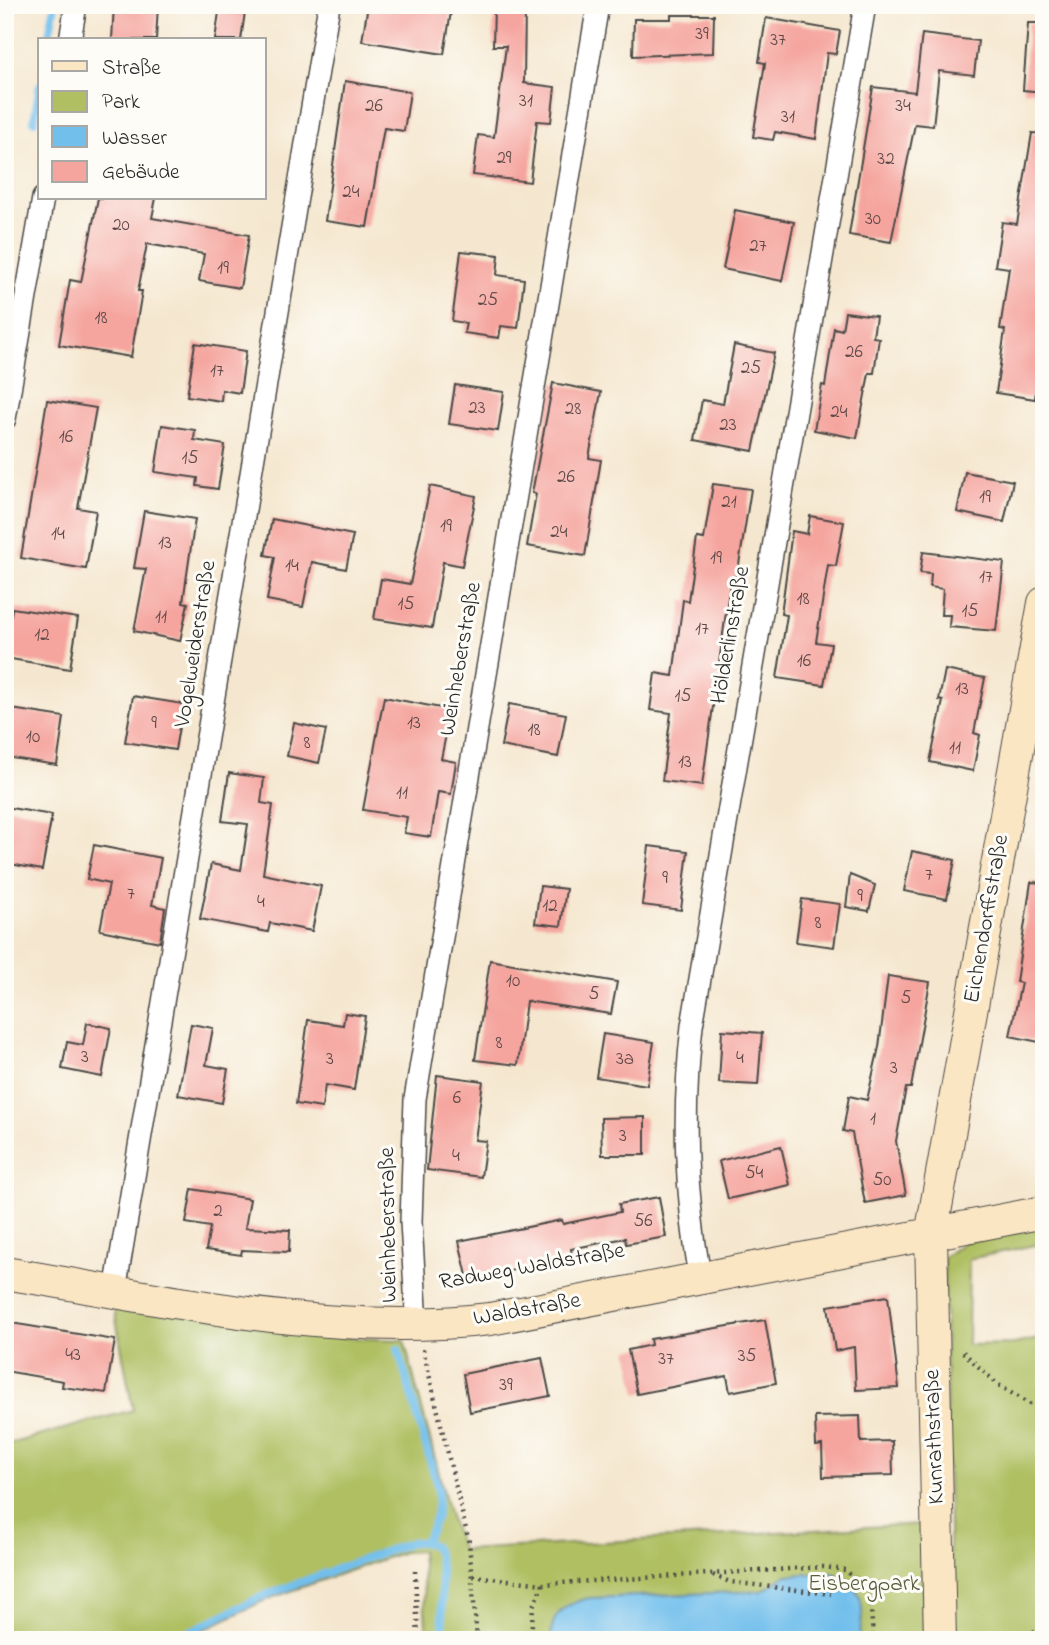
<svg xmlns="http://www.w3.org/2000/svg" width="1049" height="1645" font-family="'Indie Flower',sans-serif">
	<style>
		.green { fill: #afbf62; stroke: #6d7546; stroke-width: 2 }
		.water { fill: #72bfec; stroke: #4e758c; stroke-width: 2 }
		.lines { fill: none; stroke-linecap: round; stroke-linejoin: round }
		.stream { stroke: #72bfec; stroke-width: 8 }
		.building { fill: #f5a49e }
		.street-casing { stroke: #494744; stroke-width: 24 }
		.secondary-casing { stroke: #494744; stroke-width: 34 }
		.path { stroke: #494744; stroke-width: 4.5; stroke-dasharray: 2 5; stroke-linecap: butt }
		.street { stroke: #fff; stroke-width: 21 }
		.secondary { stroke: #fbe6c4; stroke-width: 32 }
		.labels { text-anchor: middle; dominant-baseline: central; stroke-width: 6; stroke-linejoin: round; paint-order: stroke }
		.number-label { font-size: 19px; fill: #5e4948 }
		.street-label { font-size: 23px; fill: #2b2b2b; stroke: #fdfcf7 }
		.park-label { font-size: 23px; fill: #595f3e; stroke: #fdfcf7 }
	</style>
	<rect width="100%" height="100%" fill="#fdfcf7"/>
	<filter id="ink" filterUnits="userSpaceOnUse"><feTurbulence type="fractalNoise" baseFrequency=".0143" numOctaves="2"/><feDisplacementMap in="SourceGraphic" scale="14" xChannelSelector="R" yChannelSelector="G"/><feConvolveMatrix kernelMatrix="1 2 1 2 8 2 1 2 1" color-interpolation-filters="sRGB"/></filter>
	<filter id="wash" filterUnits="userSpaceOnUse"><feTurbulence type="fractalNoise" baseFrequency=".00686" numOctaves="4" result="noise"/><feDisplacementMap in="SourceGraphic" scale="28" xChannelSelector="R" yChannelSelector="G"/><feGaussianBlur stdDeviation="1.57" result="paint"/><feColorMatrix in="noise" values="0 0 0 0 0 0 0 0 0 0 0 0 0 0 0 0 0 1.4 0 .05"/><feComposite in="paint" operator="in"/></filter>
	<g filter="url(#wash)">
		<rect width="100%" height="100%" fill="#f5e7cf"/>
		<!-- green -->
		<path class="green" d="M1044,1226V1243L969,1259L968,1345L1014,1344L1044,1338V1640H951L944,1257L964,1242Z
			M113,1303L351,1338L404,1340L451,1520L462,1550L920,1524L925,1640H427L421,1551L403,1552L265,1600L182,1640H5V1445L133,1410Z"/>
		<!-- water -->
		<path class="water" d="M831,1573C865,1582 866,1609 858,1640H551C550,1613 565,1604 589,1598L762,1591L787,1575Z"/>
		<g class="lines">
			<!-- stream -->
			<path class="stream" d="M48,40L55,5
				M34,121L40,86
				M398,1349L438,1488C438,1510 437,1524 423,1542
				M180,1636L263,1596L411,1542C419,1542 426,1541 433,1546C446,1558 438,1619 446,1640"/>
		</g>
		<g id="blocks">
			<!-- building -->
			<path class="building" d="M114,5H158L156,40H112Z
				M220,5H246L241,40H215Z
				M368,5H413L451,12L444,54L362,41Z
				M511,5L525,6L524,83L555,87L551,122L537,121L530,182L473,175L478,135L494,137L506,46H493L494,8H511Z
				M671,15H714L713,53L633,56L634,19H671Z
				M766,18L840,31L836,54L827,53L816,139L775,132L773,140L753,137L765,63L759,62Z
				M1028,23H1044V92L1023,90Z
				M922,34L978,41L974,75L939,71L933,126L915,124L891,242L849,235L873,87L915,92Z
				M345,81L410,92L404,131L384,128L367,227L325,221Z
				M1032,133L1044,134V314L1035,399L996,393L1005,330L1000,329L1009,268L995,266L1002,222L1017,224Z
				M98,198H156L152,218L249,235L240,288L199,281L204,254L147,244L138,291H142L131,357L59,345L70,280L81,282Z
				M735,210L794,222L782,281L723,269Z
				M461,251L499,255L497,275L524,279L518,328L501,326L499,338L464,333L466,323L452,321Z
				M845,312L876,316L873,337L879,338L874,373H869L857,438L814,430L822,385L825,386L834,328L842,330Z
				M195,343L246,351L240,393L222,390L221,401L187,396Z
				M734,345L774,353L753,451L695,440L702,400L723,404Z
				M553,383L601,392L589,458L601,460L585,556L527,546L536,494L532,493Z
				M455,385L504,392L498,431L449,424Z
				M47,400L96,408L78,508L96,511L86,569L21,558Z
				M162,425L195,430L194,440L225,445L218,489L197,486L198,478L155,472Z
				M965,472L1013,481L1004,522L957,512Z
				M713,484L751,489L737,577L731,576L702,786L662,781L671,713L650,710L655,673L673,676L683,600L688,601L697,538L704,539Z
				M430,486L476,496L462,566L443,562L432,628L374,619L381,579L410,584Z
				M144,511L195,519L183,602L188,603L180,641L134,631L146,569L134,568Z
				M810,516L844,522L836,566L828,565L816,642L831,644L824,685L777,678L787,615L781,614L792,531L807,534Z
				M272,519L353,535L346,569L312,562L303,607L267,600L275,557L265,555Z
				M923,552L1004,562L996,631L949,627L950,615H941L943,589L930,587L931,574L920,573Z
				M12,608L78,618L70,669L5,658Z
				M945,670L985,678L974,733L980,735L973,771L930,762L943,701L939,700Z
				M133,696L183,704L175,750L125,742Z
				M384,697L451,710L441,759L456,762L451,794L438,792L431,837L404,833L407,817L363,810Z
				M509,704L566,714L558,757L501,746Z
				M5,708L64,717L57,765L5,757Z
				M294,723L326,730L319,763L287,756Z
				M229,773L264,778L261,803L273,805L263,874L321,886L312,931L270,923L268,932L200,919L211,864L241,870L248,824L222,821Z
				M5,807L52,815L42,870L5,863Z
				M94,845L161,858L152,905L165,908L160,942L100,930L109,884L87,879Z
				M649,846L688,851L681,910L642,905Z
				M912,851L955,860L947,899L904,891Z
				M850,875L875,885L869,911L846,907Z
				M1031,882L1044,883V1043L1010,1036L1021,983L1016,982Z
				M540,886L566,889L561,926L535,923Z
				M802,899L840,904L834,947L796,942Z
				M490,960L617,982L611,1014L526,1001L518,1065L475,1060Z
				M888,976L930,982L911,1088H906L896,1141L906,1195L865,1203L852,1133L843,1131L849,1096L867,1100L879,1047Z
				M345,1013L365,1016L354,1090L325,1085L322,1108L296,1104L308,1020L343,1025Z
				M87,1023L111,1028L102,1077L62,1069L67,1042L83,1045Z
				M191,1024L213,1028L206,1065L228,1069L222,1103L178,1095Z
				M722,1030L762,1033L758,1085L719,1083Z
				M603,1034L654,1042L647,1085L596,1077Z
				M437,1075L483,1081L475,1140L486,1141L481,1177L427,1170Z
				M645,1117V1155H602L601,1118Z
				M781,1146L790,1185L728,1199L719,1161Z
				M192,1189L250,1199L245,1228L290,1230L289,1252L242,1250L241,1255L206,1250L210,1227L186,1223Z
				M659,1197L666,1237L626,1244L625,1238L571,1249L572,1257L468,1280L459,1241L562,1220L563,1224L620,1212L619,1204Z
				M888,1296L899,1388L856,1390L854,1347L835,1351L828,1306Z
				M765,1320L776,1383L730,1392L727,1376L637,1394L628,1350L651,1345L650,1339Z
				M5,1322L115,1340L106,1393L62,1387L63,1381L5,1371Z
				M542,1358L550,1396L470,1412L463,1374Z
				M860,1416L861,1442L892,1441L893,1475L823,1477L822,1445L816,1446L815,1417Z"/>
		</g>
	</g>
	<g filter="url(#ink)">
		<use href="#blocks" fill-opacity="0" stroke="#494744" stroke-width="2"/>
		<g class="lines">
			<!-- street casing -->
			<g class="street-casing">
				<path id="street" d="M70,40L76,5
					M5,419L43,198
					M700,1277C685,1188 682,1115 692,1026L865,5
					M115,1291L329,5
					M417,1325L411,1222L415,1099L598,5"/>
			</g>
			<!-- secondary casing -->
			<g class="secondary-casing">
				<path id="secondary" d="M5,1273C165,1299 328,1338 490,1319L1044,1212
					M940,1640L931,1235L1044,603"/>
			</g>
			<!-- path -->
			<path class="path" d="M423,1349L469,1542L477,1640
				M963,1352L997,1384L1044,1413
				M415,1571L418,1640
				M713,1575L730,1582L831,1594
				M473,1576L543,1584L824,1567L845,1570L870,1592L873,1640
				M531,1640L533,1606L543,1584
				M999,1640L1044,1629"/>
			<!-- street -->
			<use href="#street" class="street"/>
			<!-- secondary -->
			<use href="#secondary" class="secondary"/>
		</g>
	</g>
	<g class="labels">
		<!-- number labels -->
		<g class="number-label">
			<text x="702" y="34">39</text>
			<text x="778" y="40">37</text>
			<text x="526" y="101">31</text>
			<text x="374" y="106">26</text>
			<text x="903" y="106">34</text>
			<text x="788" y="117">31</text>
			<text x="504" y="158">29</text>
			<text x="886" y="159">32</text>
			<text x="351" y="192">24</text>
			<text x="873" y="219">30</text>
			<text x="121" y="225">20</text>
			<text x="758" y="246">27</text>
			<text x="223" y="268">19</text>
			<text x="488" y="300">25</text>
			<text x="101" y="318">18</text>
			<text x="854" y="352">26</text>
			<text x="751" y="368">25</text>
			<text x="217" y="371">17</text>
			<text x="477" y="408">23</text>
			<text x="573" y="409">28</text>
			<text x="839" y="412">24</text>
			<text x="728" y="425">23</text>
			<text x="66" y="437">16</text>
			<text x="190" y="458">15</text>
			<text x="566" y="477">26</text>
			<text x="985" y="497">19</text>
			<text x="729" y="502">21</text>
			<text x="446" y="526">19</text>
			<text x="559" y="532">24</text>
			<text x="58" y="534">14</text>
			<text x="165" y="543">13</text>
			<text x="716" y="558">19</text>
			<text x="292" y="566">14</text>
			<text x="986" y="577">17</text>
			<text x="803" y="599">18</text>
			<text x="406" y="604">15</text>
			<text x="970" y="611">15</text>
			<text x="161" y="617">11</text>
			<text x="702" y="629">17</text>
			<text x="42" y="635">12</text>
			<text x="804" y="661">16</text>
			<text x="962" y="689">13</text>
			<text x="683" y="696">15</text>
			<text x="154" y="723">9</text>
			<text x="414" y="723">13</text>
			<text x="534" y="730">18</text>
			<text x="33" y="737">10</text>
			<text x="307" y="743">8</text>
			<text x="955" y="748">11</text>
			<text x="685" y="762">13</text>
			<text x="402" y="793">11</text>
			<text x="929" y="875">7</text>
			<text x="665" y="878">9</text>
			<text x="131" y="894">7</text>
			<text x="860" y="896">9</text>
			<text x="261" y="902">4</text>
			<text x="550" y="906">12</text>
			<text x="818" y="923">8</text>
			<text x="513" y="981">10</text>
			<text x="594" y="994">5</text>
			<text x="906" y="998">5</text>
			<text x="499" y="1043">8</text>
			<text x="85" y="1057">3</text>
			<text x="740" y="1058">4</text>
			<text x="330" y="1059">3</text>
			<text x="625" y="1059">3a</text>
			<text x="894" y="1068">3</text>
			<text x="457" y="1098">6</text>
			<text x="873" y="1119">1</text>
			<text x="623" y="1136">3</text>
			<text x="456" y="1156">4</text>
			<text x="754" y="1173">54</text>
			<text x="882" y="1180">50</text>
			<text x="218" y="1211">2</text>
			<text x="643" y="1221">56</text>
			<text x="73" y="1355">43</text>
			<text x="747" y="1356">35</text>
			<text x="666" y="1359">37</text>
			<text x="506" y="1385">39</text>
		</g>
		<!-- street labels -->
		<g class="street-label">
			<text transform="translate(731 635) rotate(-80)">Hölderlinstraße</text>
			<text transform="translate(196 644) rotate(-81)">Vogelweiderstraße</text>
			<text transform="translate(461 659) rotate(-80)">Weinheberstraße</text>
			<text transform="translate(987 919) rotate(-80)">Eichendorffstraße</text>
			<text transform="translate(389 1225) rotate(-91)">Weinheberstraße</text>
			<text transform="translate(532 1267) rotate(-10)">Radweg Waldstraße</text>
			<text transform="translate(527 1310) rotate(-10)">Waldstraße</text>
			<text transform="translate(935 1437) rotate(-92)">Kunrathstraße</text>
		</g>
		<!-- park labels -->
		<g class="park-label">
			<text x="864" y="1584">Eisbergpark</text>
		</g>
	</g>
	<!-- margin -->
	<rect width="1049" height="1645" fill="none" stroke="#fdfcf7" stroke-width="28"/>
	<!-- legend -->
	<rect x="38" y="38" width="228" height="161" fill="#fdfcf7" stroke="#a9a8a5" stroke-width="2"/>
	<rect x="52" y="61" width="35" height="10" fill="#fbe6c4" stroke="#a9a8a5" stroke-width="2"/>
	<text x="102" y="74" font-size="21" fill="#2b2b2b">Straße</text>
	<rect x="52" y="91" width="35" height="21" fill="#afbf62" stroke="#a9a8a5" stroke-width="2"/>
	<text x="102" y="108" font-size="21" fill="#2b2b2b">Park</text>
	<rect x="52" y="126" width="35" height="21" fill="#72bfec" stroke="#a9a8a5" stroke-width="2"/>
	<text x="102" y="144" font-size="21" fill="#2b2b2b">Wasser</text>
	<rect x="52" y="161" width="35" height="21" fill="#f5a49e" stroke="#a9a8a5" stroke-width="2"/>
	<text x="102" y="178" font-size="21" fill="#2b2b2b">Gebäude</text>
</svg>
